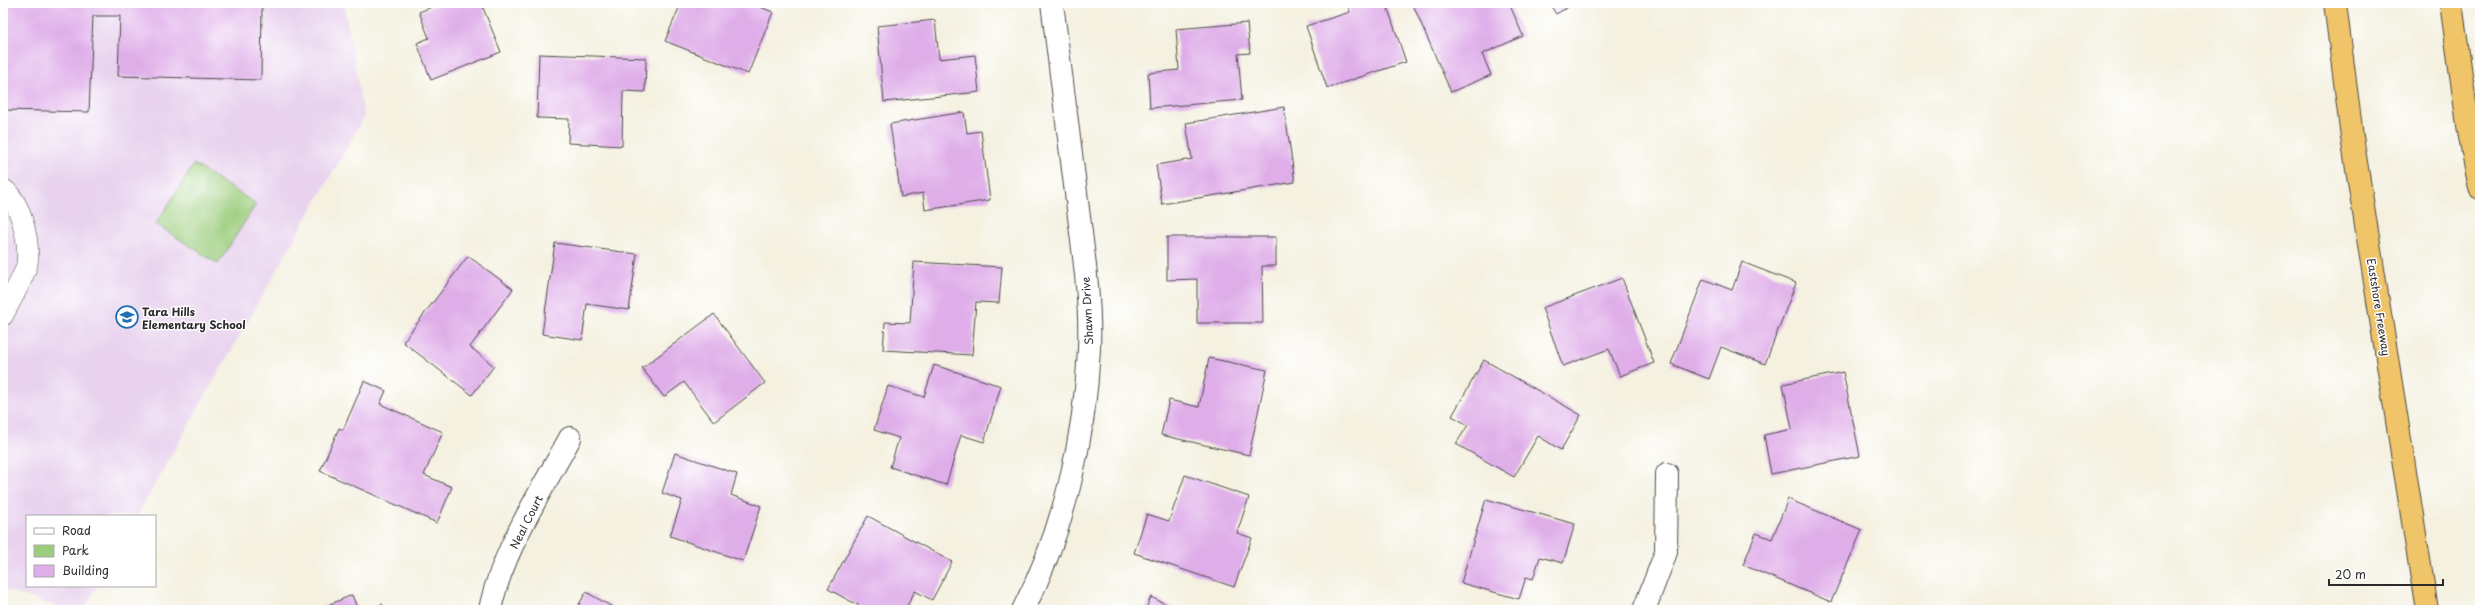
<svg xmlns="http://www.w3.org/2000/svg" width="2483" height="613" font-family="'Playpen Sans',sans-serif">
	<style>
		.built { fill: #e8d2ee }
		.green { fill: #9bcd7c; stroke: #637c54 }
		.building { fill: #dfaee9 }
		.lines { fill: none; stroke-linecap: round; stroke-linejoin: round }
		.service-casing { stroke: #494946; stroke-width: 22 }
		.minor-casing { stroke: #494946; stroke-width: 24 }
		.tertiary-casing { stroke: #494946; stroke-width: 24 }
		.motorway-casing { stroke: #494946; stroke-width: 24 }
		.service { stroke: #fff; stroke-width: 21 }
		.minor { stroke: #fff; stroke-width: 22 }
		.tertiary { stroke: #fff; stroke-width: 22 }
		.motorway { stroke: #f0c469; stroke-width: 22 }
		.labels { text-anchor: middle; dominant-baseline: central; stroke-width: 3; stroke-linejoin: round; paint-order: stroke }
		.street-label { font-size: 11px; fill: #2b2b2b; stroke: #fff }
		.poi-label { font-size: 11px; font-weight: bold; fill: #2b2b2b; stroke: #fff; text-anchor: start }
	</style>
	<rect width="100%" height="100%" fill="#fff"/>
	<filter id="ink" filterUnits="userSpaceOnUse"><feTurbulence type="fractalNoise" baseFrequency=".025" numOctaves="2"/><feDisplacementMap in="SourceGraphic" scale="8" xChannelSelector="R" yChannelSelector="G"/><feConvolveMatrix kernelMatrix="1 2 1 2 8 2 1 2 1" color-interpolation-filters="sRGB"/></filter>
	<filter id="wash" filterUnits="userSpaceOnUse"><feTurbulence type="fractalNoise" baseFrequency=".012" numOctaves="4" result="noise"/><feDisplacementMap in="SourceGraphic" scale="16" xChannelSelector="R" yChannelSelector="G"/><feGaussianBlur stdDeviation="0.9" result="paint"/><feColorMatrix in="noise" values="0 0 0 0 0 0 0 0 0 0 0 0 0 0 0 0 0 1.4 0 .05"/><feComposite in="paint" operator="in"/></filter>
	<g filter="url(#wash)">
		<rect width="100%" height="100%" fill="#f4f1e0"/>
		<!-- built -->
		<path class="built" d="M3,3H344L364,117L137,516H27V586H97L83,610H68L3,589Z"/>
		<!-- green -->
		<path class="green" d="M194,164L256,204L218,264L156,224Z"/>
		<g id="blocks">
			<!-- building -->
			<path class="building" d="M3,3H262L261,80L118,76L120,16H93L89,112L3,110Z
				M436,3H481L501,52L431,80L417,43L429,38L419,12L437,5Z
				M681,3H750L773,12L748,74L665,41Z
				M1347,3H1386L1406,62L1327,88L1306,26L1350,12Z
				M1423,3H1509L1523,36L1482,54L1491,75L1451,92L1414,7Z
				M1549,3H1575L1556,14Z
				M935,20L939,59L975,55L979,92L884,102L877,26Z
				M1247,23L1250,53L1238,54L1242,100L1150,108L1148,73L1179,70L1176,29Z
				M539,54L646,58L645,92L623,91L622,146L568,143L569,119L537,118Z
				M1284,107L1295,182L1162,204L1156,165L1192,159L1186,123Z
				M964,112L967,133L981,131L990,200L925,210L923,193L901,197L890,124Z
				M1167,237H1276V266H1262L1263,323H1197V279L1167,280Z
				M555,243L637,254L629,310L587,304L582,340L542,334Z
				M468,256L513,289L470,347L494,366L472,395L403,342Z
				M914,262L1002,267L999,303L976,302L972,355L883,350L885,322L910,323Z
				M1742,262L1796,283L1765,364L1721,347L1709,379L1671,364L1703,279L1732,290Z
				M1622,278L1654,363L1620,376L1609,349L1563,366L1542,308Z
				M714,314L765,383L714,422L684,382L664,397L642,368Z
				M1209,358L1267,370L1249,455L1161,435L1169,400L1199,407Z
				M1484,360L1581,415L1561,450L1538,436L1514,477L1456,444L1468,425L1452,416Z
				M934,365L1001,386L984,442L961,435L946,485L890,467L899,438L874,430L888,386L924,397Z
				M1843,372L1860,456L1771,474L1764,435L1792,429L1783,384Z
				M364,381L386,391L380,404L443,432L424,475L452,487L437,523L320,471L339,428L343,430Z
				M675,453L737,474L731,495L761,506L743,561L670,536L682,500L662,493Z
				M1185,475L1249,497L1237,533L1252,538L1234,587L1134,553L1147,514L1169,521Z
				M1486,499L1575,524L1563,563L1540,557L1533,579L1526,577L1519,599L1461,583Z
				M1788,499L1862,530L1831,602L1743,565L1756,533L1772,539Z
				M868,516L952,562L932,600L915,591L905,610H867L828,589Z
				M586,592L618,610H576Z
				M352,595L358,610H316Z
				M1151,597L1178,610H1145Z
				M382,604L384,610H369Z"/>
		</g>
	</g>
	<g filter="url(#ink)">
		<use href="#blocks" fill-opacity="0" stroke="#494946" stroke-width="1"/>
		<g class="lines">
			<!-- service casing -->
			<g class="service-casing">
				<path id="service" d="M3,189C21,202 30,242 27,264C25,275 9,303 3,315"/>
			</g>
			<!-- minor casing -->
			<g class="minor-casing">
				<path id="minor" d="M490,610C501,553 542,490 570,438
					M1644,610L1666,552L1667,474"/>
			</g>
			<!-- tertiary casing -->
			<g class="tertiary-casing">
				<path id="tertiary" d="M1023,610C1064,531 1085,438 1089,349C1091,300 1083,250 1077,201C1069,135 1060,69 1052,3"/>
			</g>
			<!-- motorway casing -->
			<g class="motorway-casing">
				<path id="motorway" d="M2335,3L2352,137L2427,610
					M2451,3L2469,132L2480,188"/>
			</g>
			<!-- service -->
			<use href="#service" class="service"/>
			<!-- minor -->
			<use href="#minor" class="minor"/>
			<!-- tertiary -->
			<use href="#tertiary" class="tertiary"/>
			<!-- motorway -->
			<use href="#motorway" class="motorway"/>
		</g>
	</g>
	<!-- icons -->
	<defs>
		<g id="school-ring" transform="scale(1.15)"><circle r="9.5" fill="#fff" stroke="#1f6fb2" stroke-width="1.5"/><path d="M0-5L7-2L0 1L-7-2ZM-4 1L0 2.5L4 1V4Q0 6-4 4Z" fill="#1f6fb2"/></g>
	</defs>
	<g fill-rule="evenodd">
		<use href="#school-ring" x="127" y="317"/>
	</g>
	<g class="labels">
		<!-- street labels -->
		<g class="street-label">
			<text transform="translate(2379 307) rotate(81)">Eastshore Freeway</text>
			<text transform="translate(1087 311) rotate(-93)">Shawn Drive</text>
			<text transform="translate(526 522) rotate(-63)">Neal Court</text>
		</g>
		<!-- poi labels -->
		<g class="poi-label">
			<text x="142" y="311">Tara Hills<tspan x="142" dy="13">Elementary School</tspan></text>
		</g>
	</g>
	<!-- margin -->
	<rect width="2483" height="613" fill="none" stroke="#fff" stroke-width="16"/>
	<!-- legend -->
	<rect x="26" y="515" width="130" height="72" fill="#ffffff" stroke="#aaaaaa"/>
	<rect x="34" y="528" width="20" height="6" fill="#ffffff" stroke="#aaaaaa"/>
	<text x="62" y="535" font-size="12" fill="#2b2b2b">Road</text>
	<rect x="34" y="545" width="20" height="12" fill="#9bcd7c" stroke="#aaaaaa"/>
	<text x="62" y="555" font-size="12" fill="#2b2b2b">Park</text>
	<rect x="34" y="565" width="20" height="12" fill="#dfaee9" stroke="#aaaaaa"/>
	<text x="62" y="575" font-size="12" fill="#2b2b2b">Building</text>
	<!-- scale -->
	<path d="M2329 579v6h114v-6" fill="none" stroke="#2b2b2b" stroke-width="2"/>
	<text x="2335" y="579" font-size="12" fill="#2b2b2b" stroke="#ffffff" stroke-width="3" paint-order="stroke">20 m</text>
</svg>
